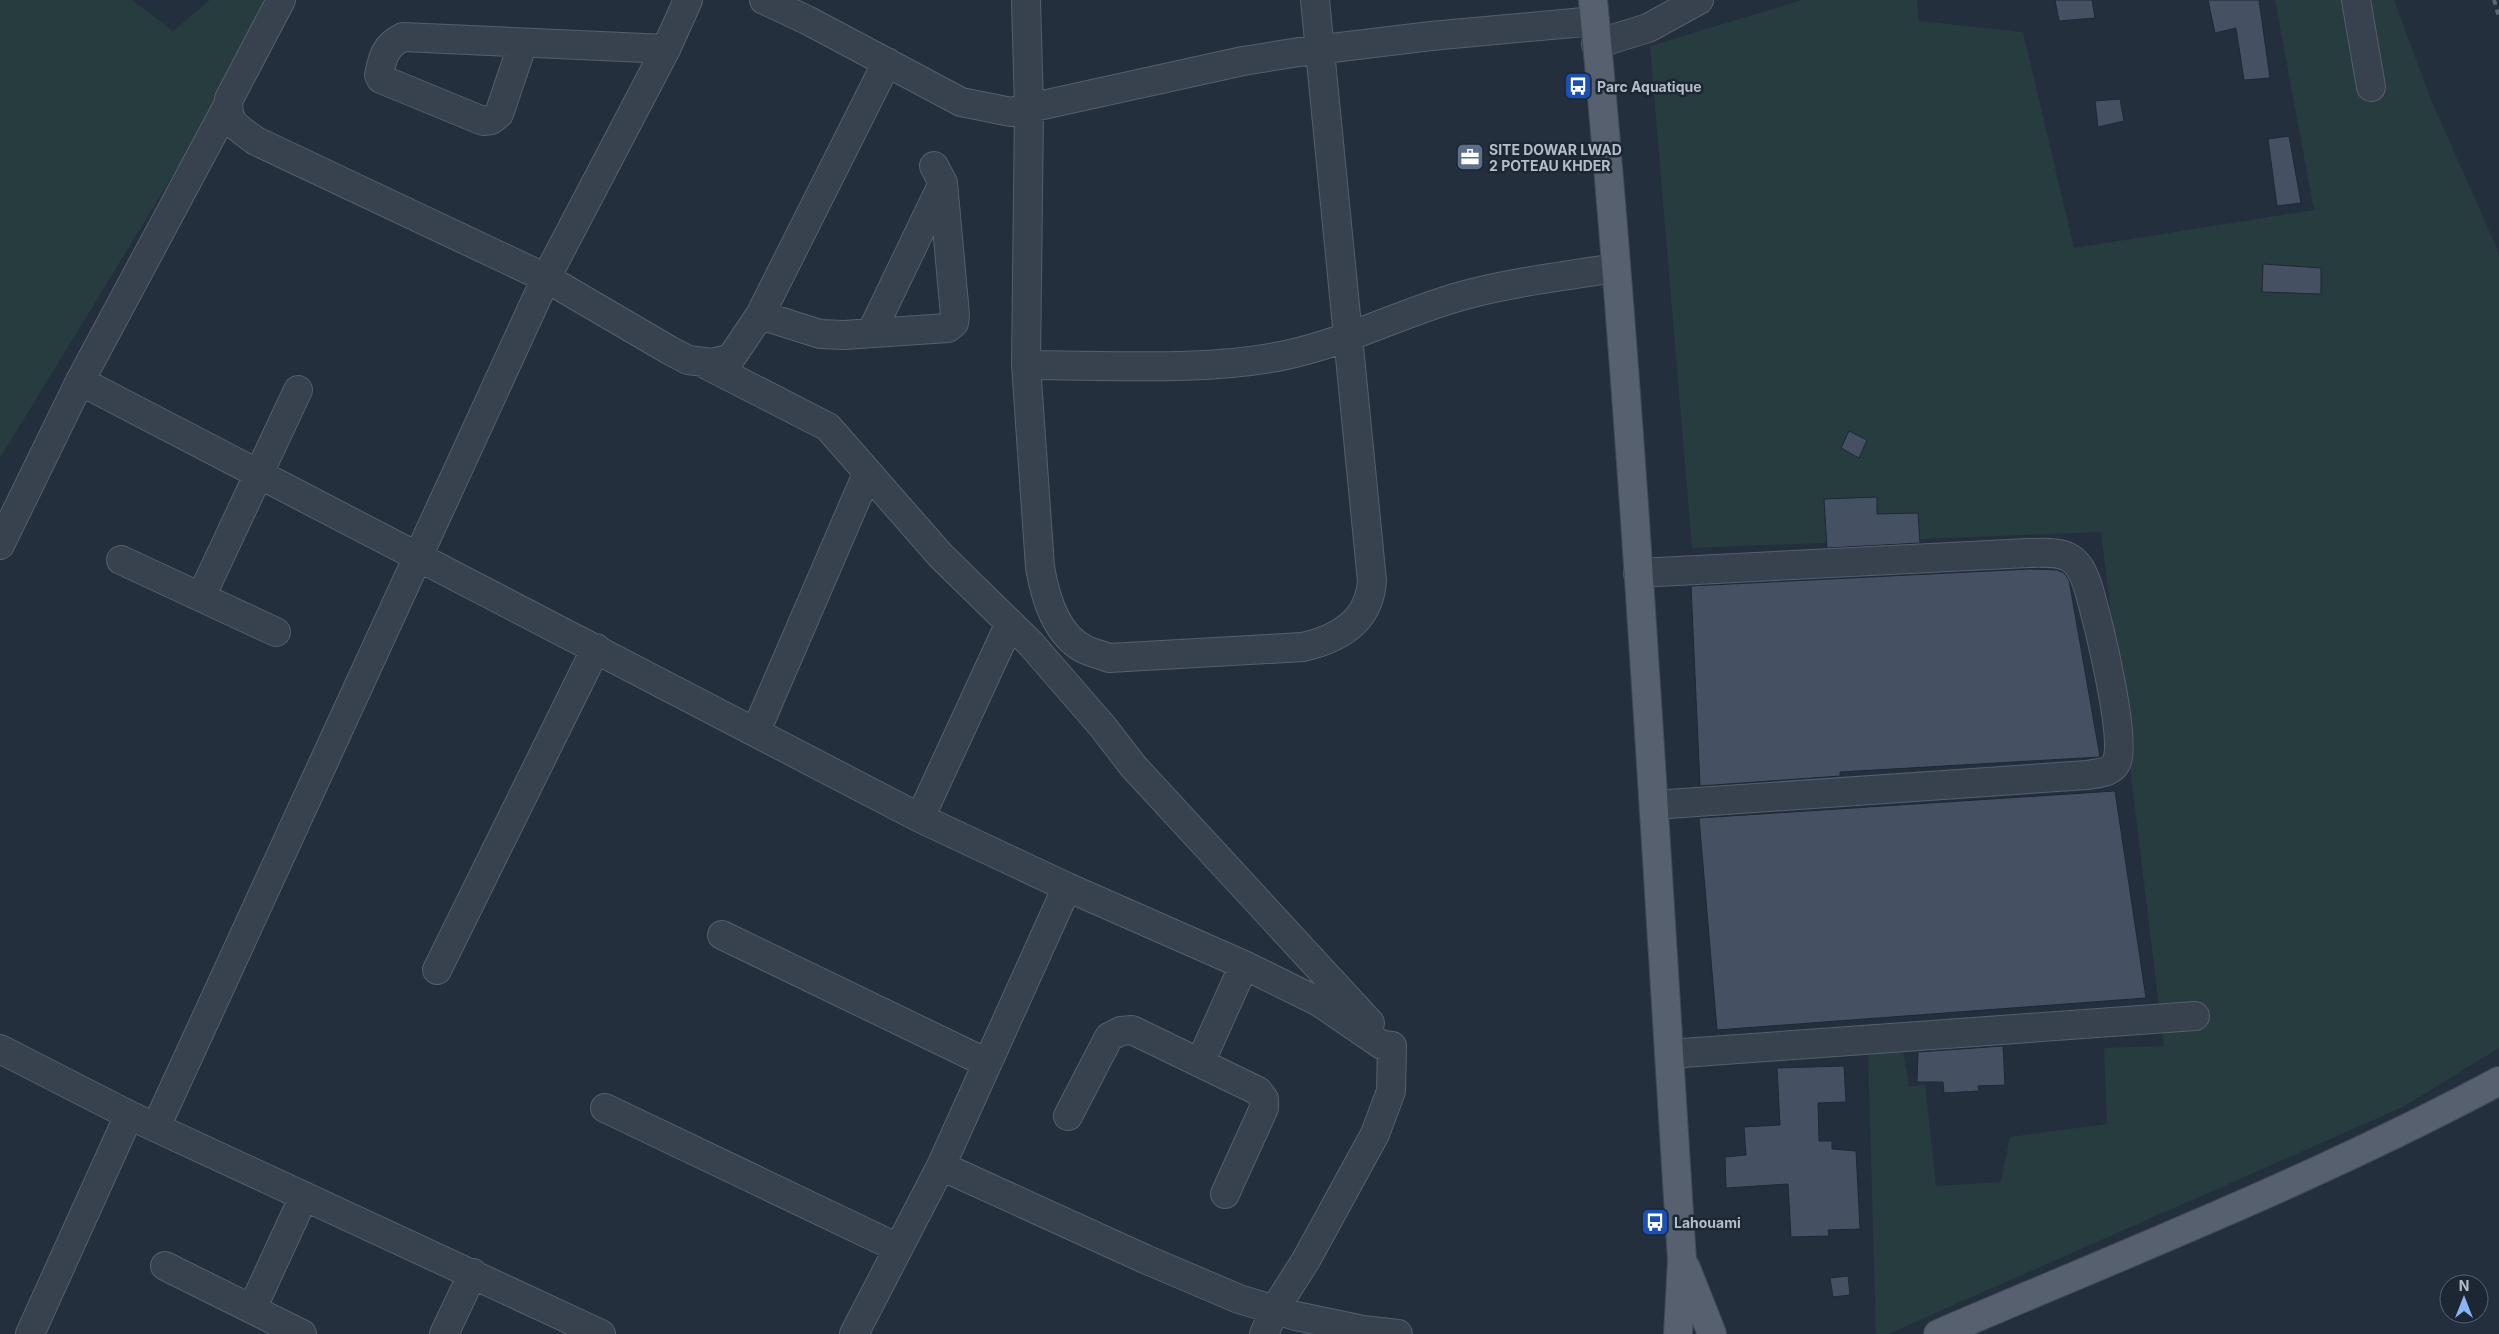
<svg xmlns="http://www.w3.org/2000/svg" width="2499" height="1334" font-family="Inter,sans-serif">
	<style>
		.green { fill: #263c3f }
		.building { fill: #455162; stroke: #1f2835 }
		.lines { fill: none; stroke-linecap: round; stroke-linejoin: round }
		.minor-casing { stroke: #565f6c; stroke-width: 30 }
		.major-casing { stroke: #414a57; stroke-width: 30 }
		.minor { stroke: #38414e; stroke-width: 28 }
		.major { stroke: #56606e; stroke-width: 28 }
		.rail { stroke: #5a6575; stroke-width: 4; stroke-dasharray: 5 5; stroke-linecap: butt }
		.labels { text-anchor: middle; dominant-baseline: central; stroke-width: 5; stroke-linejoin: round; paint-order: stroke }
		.poi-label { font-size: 14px; font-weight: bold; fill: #b4bcc9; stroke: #1d2633; text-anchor: start }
	</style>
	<rect width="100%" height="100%" fill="#242f3e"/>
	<!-- green -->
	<path class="green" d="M0,0H132L173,31L210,0H280L0,458Z
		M1802,0H1917L1919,21L2023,32L2074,248L2314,210L2275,0H2394L2432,102L2499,253V1048L2403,1107L1888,1334H1876L1868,1050L1901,1037L1909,1087L1925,1084L1936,1186L2001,1182L2010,1137L2107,1124L2104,1048L2164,1046L2101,532L1692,548L1650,46Z"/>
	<!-- building -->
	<path class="building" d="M2055,0H2092L2095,18L2059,21Z
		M2208,0H2259L2270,78L2244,80L2236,28L2215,33Z
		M2120,99L2124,121L2098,127L2095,101Z
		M2289,136L2301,203L2277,206L2268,139Z
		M2263,264L2321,268V294L2262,292Z
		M1849,431L1867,440L1859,458L1841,448Z
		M1877,497V514L1918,513L1920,543L1827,548L1824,499Z
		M2029,569L2057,570L2064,573L2069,580L2100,757L1840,772V776L1700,786L1691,586Z
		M2115,791L2146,998L1717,1030L1699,818Z
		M2003,1046L2005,1085L1978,1086L1979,1091L1944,1093L1943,1082H1917L1918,1052Z
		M1844,1066L1846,1102L1818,1103L1819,1141H1832V1149L1856,1151L1860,1229L1828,1230L1829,1236L1791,1237L1788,1184L1726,1188L1725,1157L1746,1155L1744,1127L1780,1125L1777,1068Z
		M1848,1276L1850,1295L1833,1297L1830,1278Z"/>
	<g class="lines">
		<!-- minor casing -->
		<g class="minor-casing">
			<path id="minor" d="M281,0L229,99C225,122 238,128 256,141L546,278L669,350L688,360L712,363L731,358L760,315L887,62
				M764,0L807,20L961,102L1011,112L1243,61L1299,52L1431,36L1595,21
				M1026,0L1029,109L1026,365C1107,365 1207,372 1286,355C1348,342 1405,311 1465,295C1514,282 1565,276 1615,268
				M2356,0L2371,87
				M523,43L499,114L491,120L483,121L381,79L379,75C383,56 385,46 403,37L666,49
				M1596,44L1648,28L1699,0
				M760,315L820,334L844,335L948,328L954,323L955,315L943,183L934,166
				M871,333L943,183
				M701,362L828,427L941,556L1031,644L1103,727L1133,766L1370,1023
				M1026,365L1040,567C1045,597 1056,636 1086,650C1093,653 1101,655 1109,658L1303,647C1339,639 1369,621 1372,581L1315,0
				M80,381L920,818L1067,887L1244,965L1319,1002L1382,1045L1392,1046L1391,1091L1375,1134L1306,1260L1275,1309L1264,1334
				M0,545L80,381L228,105
				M121,560L276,632
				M1638,573L2028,553C2064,552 2078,552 2089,590C2098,622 2126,734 2117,761C2113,773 2098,773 2087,775L1654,805
				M201,597L298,390
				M756,731L867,474
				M920,818L1010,623
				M722,935L987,1063
				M437,970L596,648
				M0,1049L129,1115L601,1334
				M1669,1054L2195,1016
				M1200,1063L1244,965
				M605,1108L898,1248
				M1068,1116L1109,1037L1121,1031L1132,1030L1258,1091L1264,1099V1108L1225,1194
				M156,1127L546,278L666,49L688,0
				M941,1166L1145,1259L1239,1299L1296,1316L1363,1330L1398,1334
				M165,1266L302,1334
				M252,1309L304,1196
				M30,1334L129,1115
				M444,1334L473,1273
				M854,1334L941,1166L1067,887"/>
		</g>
		<!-- major casing -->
		<g class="major-casing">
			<path id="major" d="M1593,0C1633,419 1655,840 1682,1260L1678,1334
				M1686,1268L1712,1334
				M1938,1334C2127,1253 2318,1178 2499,1081"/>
		</g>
		<!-- minor -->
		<use href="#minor" class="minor"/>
		<!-- major -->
		<use href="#major" class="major"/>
		<!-- rail -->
		<path class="rail" d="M2494,0L2499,17"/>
	</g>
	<!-- icons -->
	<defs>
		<g id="bus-square" transform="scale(1.4375)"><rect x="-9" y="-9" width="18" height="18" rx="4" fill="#1a4fb4" stroke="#1d2633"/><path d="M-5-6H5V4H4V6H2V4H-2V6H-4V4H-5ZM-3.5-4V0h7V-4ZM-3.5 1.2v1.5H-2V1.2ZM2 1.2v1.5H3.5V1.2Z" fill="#fff"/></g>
		<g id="office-square" transform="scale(1.4375)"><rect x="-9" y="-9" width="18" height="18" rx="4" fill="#5c6f8a" stroke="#1d2633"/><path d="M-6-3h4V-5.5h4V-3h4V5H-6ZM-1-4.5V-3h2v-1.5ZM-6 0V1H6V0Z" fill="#fff"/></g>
	</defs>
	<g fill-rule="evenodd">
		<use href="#bus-square" x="1578" y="86"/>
		<use href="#office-square" x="1470" y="157"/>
		<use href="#bus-square" x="1655" y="1222"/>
	</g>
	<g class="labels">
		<!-- poi labels -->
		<g class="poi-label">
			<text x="1597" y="86">Parc Aquatique</text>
			<text x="1489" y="149">SITE DOWAR LWAD<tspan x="1489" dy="16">2 POTEAU KHDER</tspan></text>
			<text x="1674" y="1222">Lahouami</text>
		</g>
	</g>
	<!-- north arrow -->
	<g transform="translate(2464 1299)"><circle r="24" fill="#1d2633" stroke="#59626f"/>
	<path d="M0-4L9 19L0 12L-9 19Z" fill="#8ab4f8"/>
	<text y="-8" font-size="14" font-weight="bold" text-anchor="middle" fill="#b4bcc9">N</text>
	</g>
</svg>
